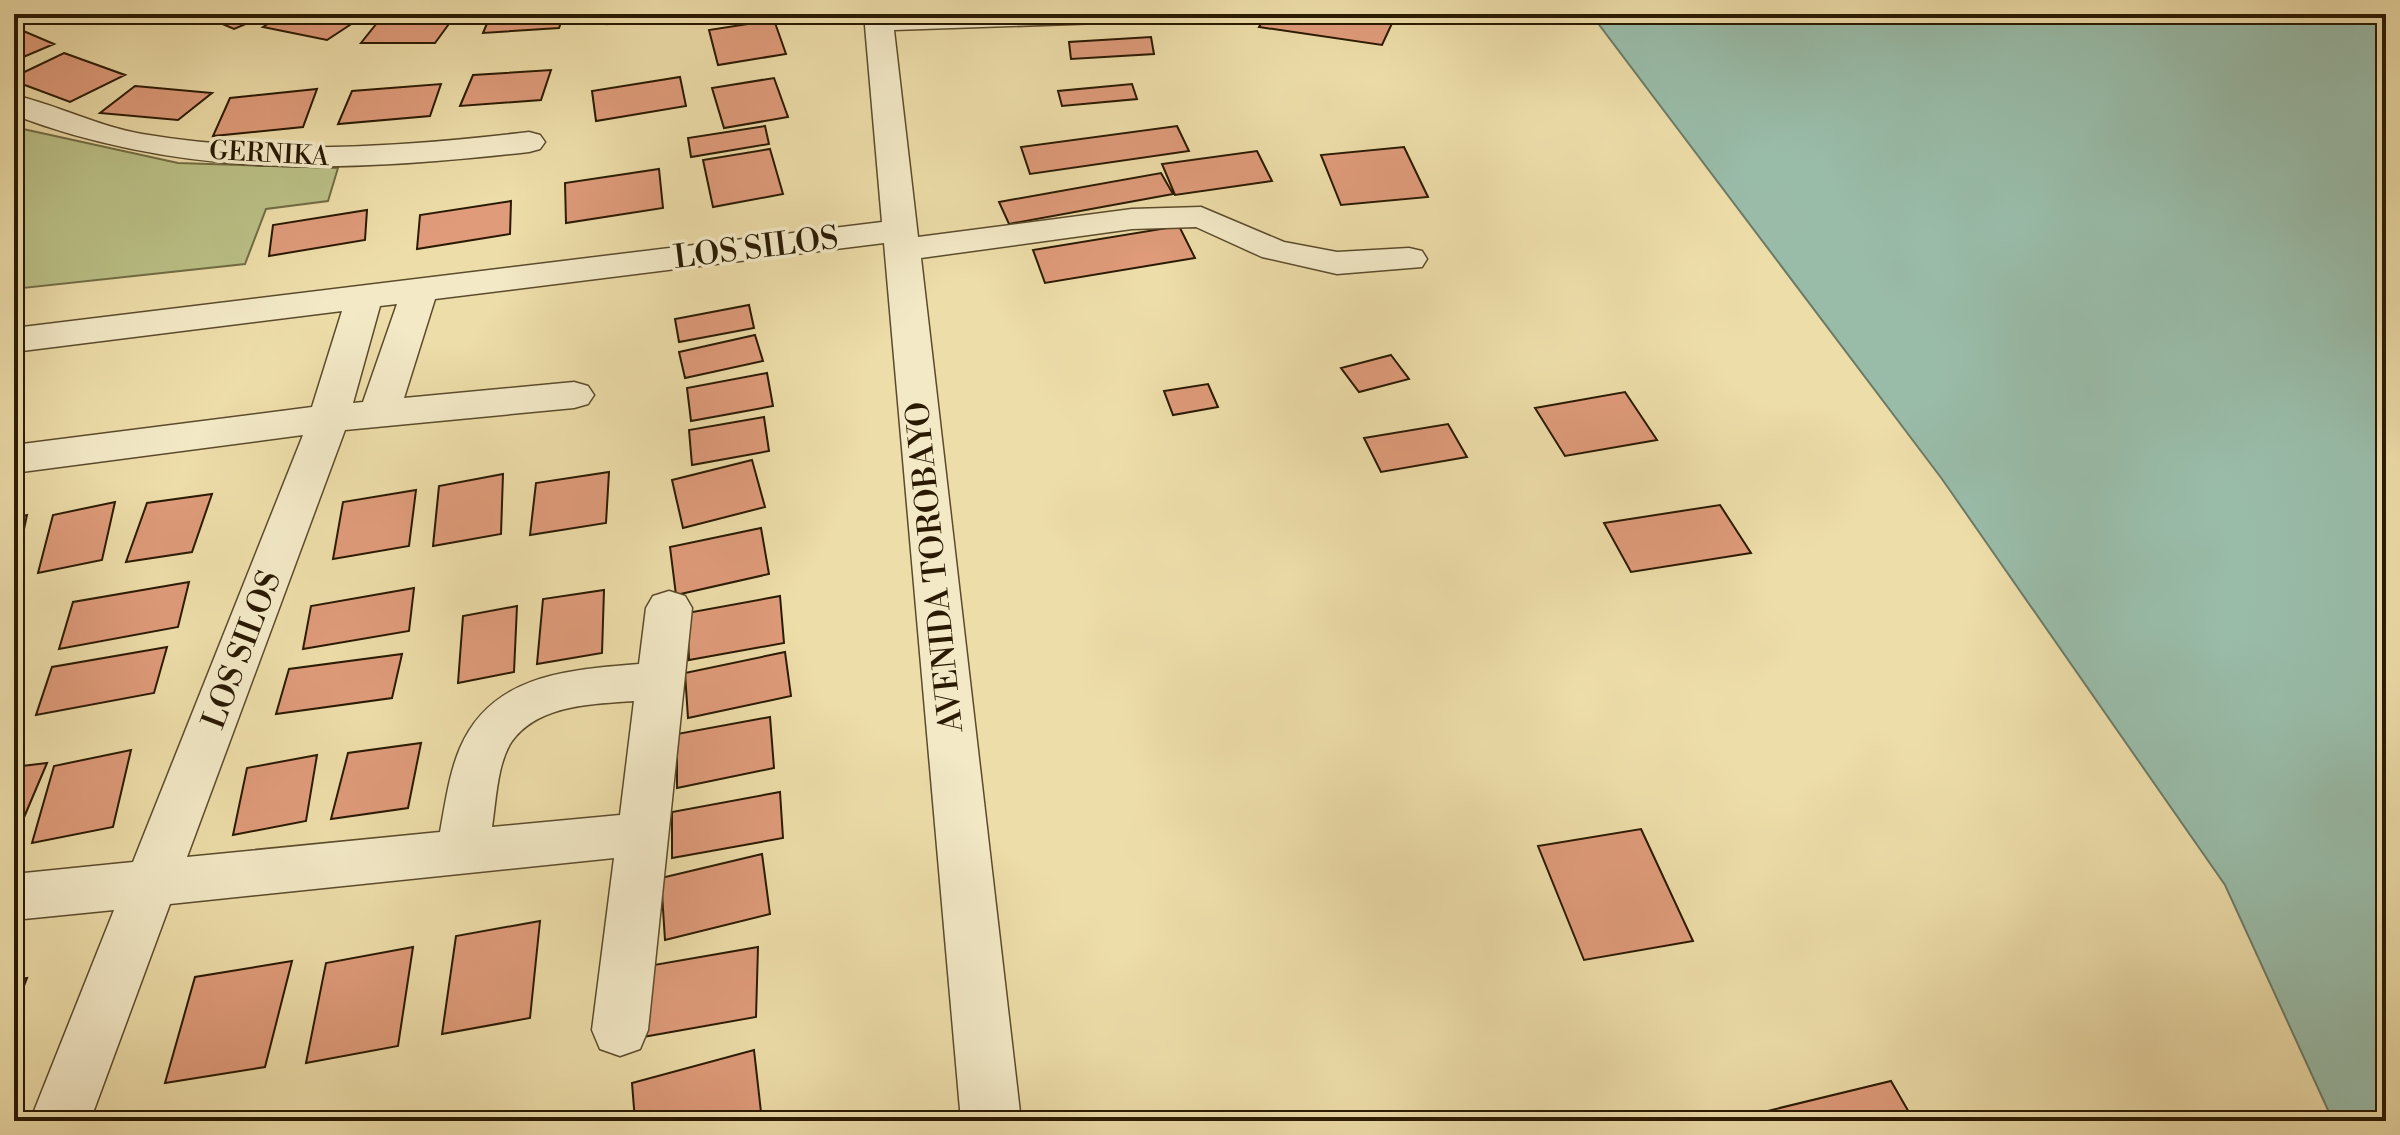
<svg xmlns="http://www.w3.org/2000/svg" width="2400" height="1135" font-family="'Libre Bodoni',serif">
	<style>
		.green { fill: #bac086; stroke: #726d44; stroke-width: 2 }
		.water { fill: #99bca9; stroke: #6d7b66; stroke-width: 2 }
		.building { fill: #df9b7a; stroke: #2a1a02; stroke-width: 2 }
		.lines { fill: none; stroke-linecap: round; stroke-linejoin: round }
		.minor-casing { stroke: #5b4b2c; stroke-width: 3 }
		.path { stroke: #2a1a02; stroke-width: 4; stroke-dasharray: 1 3; stroke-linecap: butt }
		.minor { fill: #f3e9c7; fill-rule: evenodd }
		.labels { text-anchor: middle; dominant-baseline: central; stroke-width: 7; stroke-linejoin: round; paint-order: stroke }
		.far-street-label { font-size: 26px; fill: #2a1a02; stroke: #f3e9c7 }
		.street-label { font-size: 32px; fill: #2a1a02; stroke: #f3e9c7 }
	</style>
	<rect width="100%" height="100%" fill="#eddda9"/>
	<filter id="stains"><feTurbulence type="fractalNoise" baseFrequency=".0025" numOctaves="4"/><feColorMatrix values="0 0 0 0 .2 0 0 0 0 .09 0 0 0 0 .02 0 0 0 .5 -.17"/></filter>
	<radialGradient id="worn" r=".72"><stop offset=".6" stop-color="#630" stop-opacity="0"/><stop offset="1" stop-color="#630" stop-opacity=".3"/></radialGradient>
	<!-- green -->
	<path class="green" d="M14,127L178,163L338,168L328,201L266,209L245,264L14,289Z"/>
	<!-- water -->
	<path class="water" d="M1591,14H2386V1121H2333L2225,885L1942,479Z"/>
	<!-- building -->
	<path class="building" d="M199,14H269L234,29Z
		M284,14H347L362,17L327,40L263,27Z
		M491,14H564L559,28L483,33Z
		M608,14H678V16L607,24Z
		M1267,14H1358L1394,19L1382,45L1259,27Z
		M454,17L435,43H361L381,18Z
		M774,20L786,54L718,65L709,30Z
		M14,27L54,44L14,61Z
		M1151,37L1154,54L1071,59L1069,42Z
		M64,53L125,75L70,102L14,81V77Z
		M551,70L541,100L460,106L473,75Z
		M680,77L686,106L596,121L592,91Z
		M774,78L788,117L724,128L712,88Z
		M441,84L430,116L338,124L352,91Z
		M1132,84L1137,99L1062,106L1058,91Z
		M135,86L212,93L178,120L100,113Z
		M317,89L303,127L213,136L230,98Z
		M765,126L769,144L691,157L688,138Z
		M1177,126L1189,151L1030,174L1021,147Z
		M1404,147L1428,197L1341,205L1321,155Z
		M770,149L783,194L713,207L703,160Z
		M1257,151L1272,181L1175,195L1162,164Z
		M659,169L663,208L566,223L565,183Z
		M1161,173L1173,194L1009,224L999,202Z
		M511,201L510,234L417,249L420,215Z
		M367,210L365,240L269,256L273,225Z
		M1179,226L1195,258L1045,283L1033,250Z
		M749,305L754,328L679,342L675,319Z
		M755,335L763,361L685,378L679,352Z
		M1391,355L1409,379L1359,392L1341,368Z
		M767,373L773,406L691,421L687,388Z
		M1208,384L1218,407L1173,415L1164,391Z
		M1625,392L1657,440L1565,456L1535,408Z
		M764,417L769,451L692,465L689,430Z
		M1448,424L1467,457L1381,472L1364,438Z
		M752,460L765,507L683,528L672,480Z
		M609,472L606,523L530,535L536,483Z
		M503,474L501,534L433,546L439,486Z
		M416,490L409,546L333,559L343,502Z
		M212,494L192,552L126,562L147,503Z
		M115,502L102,560L38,573L53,515Z
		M1720,505L1751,553L1631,572L1604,523Z
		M27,515L15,571H14V518Z
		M761,528L769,574L676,595L670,547Z
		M189,582L178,627L59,649L73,602Z
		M414,588L409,631L303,649L311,606Z
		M604,590L602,653L537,664L543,599Z
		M780,596L784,643L689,660L687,613Z
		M517,606L514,672L458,683L463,616Z
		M167,647L154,693L36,715L52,667Z
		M785,652L791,696L688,718L685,673Z
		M402,654L392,698L276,714L289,669Z
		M770,717L774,768L677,788V734Z
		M421,743L408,808L331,819L348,753Z
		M131,750L113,827L32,843L54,766Z
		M317,755L306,821L233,835L247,768Z
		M47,763L14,841V767Z
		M780,792L783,838L672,858V812Z
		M1641,829L1693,941L1584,960L1538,846Z
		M762,854L770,914L665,940L661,878Z
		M540,921L530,1018L442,1034L456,936Z
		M413,947L398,1046L306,1063L326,963Z
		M758,947L756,1017L643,1037L648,966Z
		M292,961L265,1067L165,1083L195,977Z
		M27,978L14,1012V980Z
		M754,1050L762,1121H635L632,1083Z
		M1891,1081L1914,1121H1726Z"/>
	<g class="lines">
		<!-- minor casing -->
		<g class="minor-casing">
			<path id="minor" d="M864,14H1115L1111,20L1101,23L894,30L918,237L1132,209L1201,207L1284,242L1337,252L1409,248L1422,251L1427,259L1422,267L1337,274L1262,257L1196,227L1132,229L921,258L1021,1121H961L884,243L435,299L404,398L574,382L588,386L594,395L588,404L574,408L345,430L187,857L440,832C445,805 449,774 460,748C492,674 568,670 639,664L646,608L653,596L669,591L685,596L692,608L648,1030L640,1049L620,1056L600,1049L592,1030L614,858L170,904L90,1121H30L114,910L14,920V874L133,862L303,435L14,473V445L312,407L342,311L14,352V328L882,222ZM397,304L363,402L353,403L380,306ZM634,701L620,815L492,827C496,802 497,763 512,741C539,704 594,704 634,701Z
				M14,95C57,105 97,126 142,134C271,156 400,147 529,132L540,135L545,142L540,149L529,152C350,172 186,180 14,115Z"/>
		</g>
		<!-- path -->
		<path class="path" d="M1616,14L1622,24"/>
		<!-- minor -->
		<use href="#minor" class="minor"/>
	</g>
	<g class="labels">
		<!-- far-street labels -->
		<g class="far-street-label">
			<text transform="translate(269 154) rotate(3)">GERNIKA</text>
		</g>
		<!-- street labels -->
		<g class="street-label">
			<text transform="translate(756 248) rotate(-7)">LOS SILOS</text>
			<text transform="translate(935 567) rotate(-96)">AVENIDA TOROBAYO</text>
			<text transform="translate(242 650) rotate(-69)">LOS SILOS</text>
		</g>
	</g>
	<!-- margin -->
	<rect width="2400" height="1135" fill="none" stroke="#eddda9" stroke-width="48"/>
	<rect x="16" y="16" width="2368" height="1103" fill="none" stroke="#2a1a02" stroke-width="4"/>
	<rect x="24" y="24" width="2352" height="1087" fill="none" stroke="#2a1a02" stroke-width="2"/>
	<rect width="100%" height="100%" filter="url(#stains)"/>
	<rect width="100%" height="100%" fill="url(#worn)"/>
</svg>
